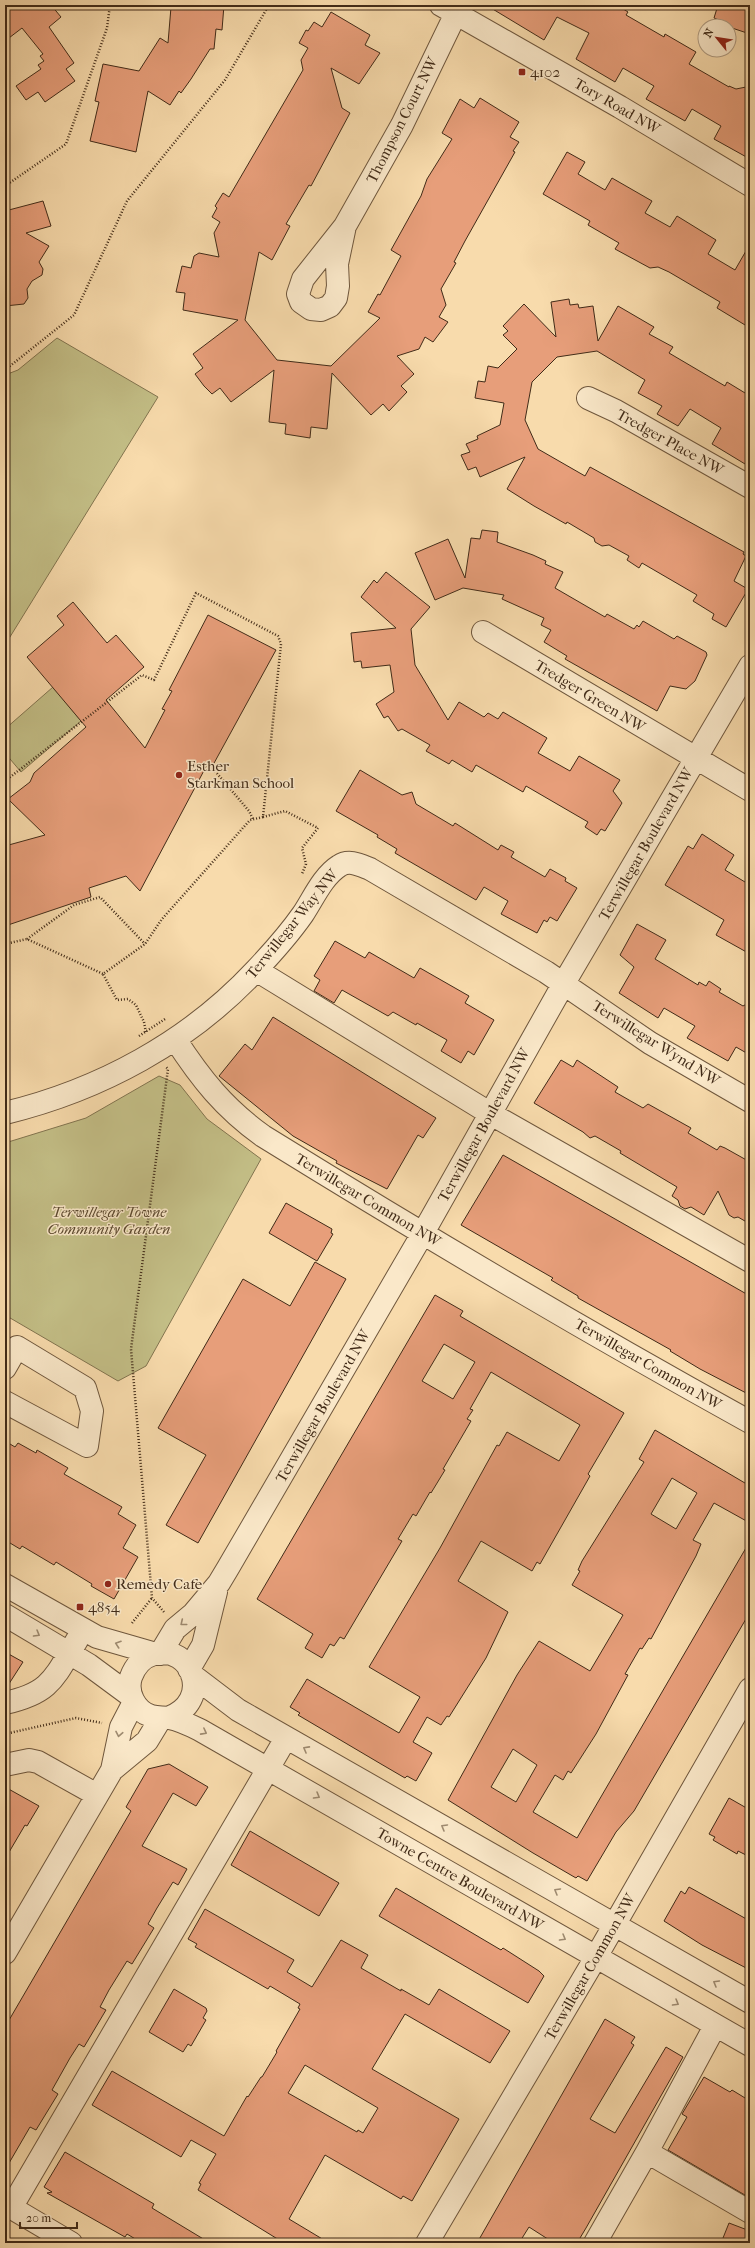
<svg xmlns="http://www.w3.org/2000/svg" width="755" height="2248" font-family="'IM FELL French Canon',serif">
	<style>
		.green { fill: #c3be86; stroke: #82744f }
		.building { fill: #e79e7a; stroke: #412b18; fill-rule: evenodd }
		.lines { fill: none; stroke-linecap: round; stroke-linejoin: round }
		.minor-casing { stroke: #6f573d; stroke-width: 24 }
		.path { stroke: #412b18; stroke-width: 2.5; stroke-dasharray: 1 2; stroke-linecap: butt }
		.minor { stroke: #fae8c9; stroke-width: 22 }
		.oneway { stroke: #9e8a70 }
		.poi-dot { fill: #8f2418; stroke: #fae8c9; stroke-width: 1.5 }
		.labels { text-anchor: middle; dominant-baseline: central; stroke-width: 3; stroke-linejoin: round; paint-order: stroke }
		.poi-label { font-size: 15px; fill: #412b18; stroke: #fae8c9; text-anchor: start }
		.street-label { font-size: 15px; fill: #412b18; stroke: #fae8c9 }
		.park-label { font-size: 15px; font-style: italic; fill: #5b482e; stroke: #fae8c9 }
	</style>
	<rect width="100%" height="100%" fill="#f8dbac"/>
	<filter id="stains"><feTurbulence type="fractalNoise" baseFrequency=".005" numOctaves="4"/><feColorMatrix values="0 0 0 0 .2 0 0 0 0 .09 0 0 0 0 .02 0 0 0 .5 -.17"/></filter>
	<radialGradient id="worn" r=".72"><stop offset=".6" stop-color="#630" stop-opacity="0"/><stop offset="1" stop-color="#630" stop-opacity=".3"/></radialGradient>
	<!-- green -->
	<path class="green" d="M57,338L158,397L5,645V375L18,370Z
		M53,687L81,721L21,772L5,753V729Z
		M159,1076L180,1085L207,1119L261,1159L146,1366L118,1381L5,1315V1143L86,1118Z"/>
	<!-- building -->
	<path class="building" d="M5,5H51L61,17L49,27L74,63L66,69L75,81L45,102L38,92L26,100L16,86L41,69L38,65L44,61L40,56L43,54L22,28L5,41Z
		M180,5H224L222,30L216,29L214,49H210L191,79L181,93L179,91L170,105L148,91L136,152L90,141L99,102L95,101L103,64L139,71L160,38L168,43L171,7L180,8Z
		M486,5H617L628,12L626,15L664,37L665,34L696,52L689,64L729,87V86L736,89L746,87L750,106V159L714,139L721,126L692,109L685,121L646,99L654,86L623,68L615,82L576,59L589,33L557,17L544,40Z
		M718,5H750V34L729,27V24L714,18Z
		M331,12L370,35L365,45L380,53L359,84L331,68L342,108L350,113L311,186L309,185L286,224L290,226L272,260L259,252L245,320L277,360L331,366L380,318L368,312L378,294L380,295L401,256L391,250L421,196L427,179L452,139L442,133L460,99L474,108L480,98L519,122L510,137L519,142L513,151L515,152L465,241L454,262L456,263L441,289L446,305L439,317L448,322L433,342L425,337L419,349L397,356L414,374L401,386L407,392L389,411L383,404L371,415L332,373L327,429L311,427L310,438L285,434L286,424L269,422L274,370L231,402L220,388L212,394L204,386L195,374L203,368L193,354L238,320L183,310L185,293L176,292L182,266L191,268L194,256L199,253L219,257L214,233L220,222L212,217L217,208L215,206L223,193L229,197L303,70L301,60L308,48L299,43L306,30L308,31L314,22L322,27Z
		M567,152L585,162L578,174L605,190L612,178L652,201L645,213L670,227L677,216L716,240L708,254L735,270L750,244V328L717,308L720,302L669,272L658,267L650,268L615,249L619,243L588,225L590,221L543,194Z
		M43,201L51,226L26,233L49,246L39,262L43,269L42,275L32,281L27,289L28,298L24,304L5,306V211Z
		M569,299L570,305L578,304L579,308L593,306L598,341L618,306L654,327L649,334L673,347L669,353L725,386L727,382L750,396V467L712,444L721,428L690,409L678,426L657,414L662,406L638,393L645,380L597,351L557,357L532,382L525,420L538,449L585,476L590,467L744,552L743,554L746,556L734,581L746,588L745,590L747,591L726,627L712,619L714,614L693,601L697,595L642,563L639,568L627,560L629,556L609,545L602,546L595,542L594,538L567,522L566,524L534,506L507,489L525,457L480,477L476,467L468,470L461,455L470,452L466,444L478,439L477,436L500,425L504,403L475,398L478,381L485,382L488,366L498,368L517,349L503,335L508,331L503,326L524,304L556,337L551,302Z
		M482,530L498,532L497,542L533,555L546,561L545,564L563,572L555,588L605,617L607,614L634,629L637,625L639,627L643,621L674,639L677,636L706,652L707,655L695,681L686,689L670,686L657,711L565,659L567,656L544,642L551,630L541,625L544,618L502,599L504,595L463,588L435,600L415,553L448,539L465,578L471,538L480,539Z
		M386,572L430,607L411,629L415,665L448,720L459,702L484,717L488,713L498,719L503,712L547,738L538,753L570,771L579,756L620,780L613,791L622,803L605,831L601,829L597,835L585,827L588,822L526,786L523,792L476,765L472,772L452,760L449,764L426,751L430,745L402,729L398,731L388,716L384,718L376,704L394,692L390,665L362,668L361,661L354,662L351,633L396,628L361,597L374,580L377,583Z
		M73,602L107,643L116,635L144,667L106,700L145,748L165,710L162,709L172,691L169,690L208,615L276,650L213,765L208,763L140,891L126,876L89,888L91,897L5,926V846L45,835L8,799L30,782L34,773L86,727L27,657L64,625L57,616Z
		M360,770L402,795L412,792L416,804L453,826L455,823L498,850L501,845L514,852L511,857L545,877L550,869L566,878L565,881L577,888L557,921L550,917L547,922L544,920L537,933L501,914L508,901L484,887L476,900L395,853L397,849L377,837L378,835L336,811Z
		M702,834L734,855L725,870L750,885V954L716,935L724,920L665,885L688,846L693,849Z
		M637,924L666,940L655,959L698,985L699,982L706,986L709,981L721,989L719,992L743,1006L750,1002V1055L736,1047L728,1061L687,1038L695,1026L664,1008L658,1018L619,993L634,967L620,955Z
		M335,941L365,958L369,952L414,978L420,968L469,996L465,1003L494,1020L474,1055L468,1051L461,1063L441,1051L447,1040L417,1023L416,1025L393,1012L388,1016L342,990L334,1003L314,991L320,980L314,976Z
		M273,1017L436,1118L423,1138L418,1135L387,1189L336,1163L337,1161L293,1136L219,1076L245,1044L252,1050Z
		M561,1060L573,1067L577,1060L618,1087L615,1092L643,1108L648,1104L691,1128L688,1133L717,1150L720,1146L725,1148L750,1162V1224L738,1217L734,1218L729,1215L718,1191L704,1215L691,1207L685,1209L680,1206L678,1200L672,1196L677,1187L620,1153L621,1151L595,1136L590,1138L583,1132L534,1103Z
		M503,1155L750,1296V1395L700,1369L670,1351L671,1350L578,1298V1296L551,1280L553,1278L461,1225Z
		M286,1203L332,1229L331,1233L333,1234L317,1261L269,1233Z
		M315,1262L346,1279L198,1543L166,1525L206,1455L158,1428L243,1279L290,1306Z
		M435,1295L463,1311L460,1316L624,1413L588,1474L590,1476L540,1564L537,1562L532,1571L481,1541L458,1581L508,1612L486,1658L449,1717L447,1716L441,1725L427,1717L413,1742L432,1753L416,1781L407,1776L405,1778L381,1764L298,1715L300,1713L290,1707L307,1679L399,1733L420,1697L369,1667L440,1548L497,1445L499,1446L507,1432L559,1461L580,1425L491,1372L470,1409L473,1410L467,1419L471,1421L443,1469L445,1470L431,1493L430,1492L416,1516L413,1514L398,1539L402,1541L344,1639L340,1637L334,1646L330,1644L322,1658L305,1648L313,1634L257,1599ZM444,1344L475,1362L453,1399L422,1381Z
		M655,1430L750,1486V1523L714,1503L693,1540L701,1544L696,1556L651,1639L649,1638L642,1649L640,1648L625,1674L628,1675L596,1734L571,1773L568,1771L563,1780L555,1775L533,1812L577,1838L750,1541V1612L634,1811L616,1832L587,1881L578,1876L576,1878L533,1853L448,1800L517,1675L539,1641L590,1671L623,1615L572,1585L580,1571L578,1570L582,1561L644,1462L639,1459ZM672,1478L697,1493L676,1529L651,1514ZM513,1749L537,1765L516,1802L491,1787Z
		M5,1441L15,1447L18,1443L36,1453L37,1450L68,1468L64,1474L122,1507L118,1514L136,1525L123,1548L138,1557L114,1599L91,1586L92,1584L56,1562L54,1565L22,1546L20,1549L5,1540Z
		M5,1652L23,1662L5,1690Z
		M169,1764L208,1787L196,1806L173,1793L142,1846L187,1869L178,1885L173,1882L157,1908L148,1924L154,1928L132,1964L127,1961L109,1990L100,2007L106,2010L84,2047L79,2044L70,2058L52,2090L58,2094L36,2130L30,2127L5,2170V2027L131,1811L126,1807L148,1769Z
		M5,1787L39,1806L27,1826L25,1825L5,1859Z
		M729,1798L750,1810V1857L738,1851L737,1854L713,1840L715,1837L709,1834Z
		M250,1831L339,1883L319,1916L231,1865Z
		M689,1887L750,1921V1970L702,1945L664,1921L681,1891L685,1894Z
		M396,1888L501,1950L503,1948L539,1971L544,1976L528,2003L379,1916Z
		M205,1909L294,1960L287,1972L312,1987L341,1940L368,1955L361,1968L401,1991V1989L429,2005L439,1989L510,2031L490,2063L405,2014L372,2069L459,2119L412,2201L403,2196L401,2199L325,2155L289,2219L329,2243H284L198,2190L201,2184L199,2183L216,2154L191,2140L181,2157L92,2105L112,2071L224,2136L247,2096L248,2097L261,2077H262L277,2052L276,2051L300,2009L298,2008L300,2004L270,1986L268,1989L195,1947L197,1944L188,1939ZM305,2065L378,2108L363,2133L358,2130L357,2132L288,2093Z
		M174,1989L206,2008L207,2011L203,2018L206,2020L191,2046L188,2044L183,2052L149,2032Z
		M605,2019L635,2037L631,2043L634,2045L590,2119L615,2133L666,2047L683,2057L586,2228L577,2243H554L529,2227L519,2243H477Z
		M704,2077L730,2092L732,2090L750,2101V2198L668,2150L687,2117L682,2114Z
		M65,2152L154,2204L152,2208L210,2243H142L127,2234L125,2237L47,2193L52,2192L44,2187Z
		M729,2223L750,2231V2243H721Z"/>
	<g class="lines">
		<!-- minor casing -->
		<g class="minor-casing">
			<path id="minor" d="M441,5L620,107L750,185
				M345,226L337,264L338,286L336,298L330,306L321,310L311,309L301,302L298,294L303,279L345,226L402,125L460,5
				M588,398L616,411L750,487
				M483,632L750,790
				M256,970L491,1114L750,1261
				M175,1039C201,1079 224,1108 263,1136C423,1235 585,1331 750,1422
				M5,1113C100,1090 189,1042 256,970C273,952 289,934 303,914C313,899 323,876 339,866C349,859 360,865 370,869L546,972L650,1043L750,1101
				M5,1368L17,1347L85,1388L92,1411L87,1446L5,1402
				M5,1585L97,1637L156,1654
				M5,1615L89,1665L131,1696
				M160,1654L175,1629L193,1614L219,1583L228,1568L423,1233L564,983L750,666
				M189,1669L203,1645L216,1592
				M192,1675L238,1710L750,2002
				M5,1703C51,1693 54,1678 77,1640
				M168,1718C214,1701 192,1644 154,1654C143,1657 135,1666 131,1677C126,1692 135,1711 151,1716C157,1718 163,1717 169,1718C180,1720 190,1725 200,1730L750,2045
				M5,1765L29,1760L38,1762L97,1795
				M112,1770L147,1741L161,1718
				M5,1953L112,1770L121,1727L134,1702
				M647,2152L715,2026
				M5,2204L71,2243
				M11,2208L286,1738
				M427,2243L596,1957L750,1689
				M595,2243L647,2152L750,2212"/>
		</g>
		<!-- path -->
		<path class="path" d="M5,186L66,144L107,28L110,5
			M5,370L74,315L127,201L225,80L269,5
			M215,771L249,811L253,819
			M5,781L142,675L154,680L196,593L278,636L281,644L263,817L250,820L162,919L145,944L103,974L117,1000L128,999L136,1005L144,1022L146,1033
			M263,817L285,811L318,828L302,848L306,864L302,874
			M27,939L74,905L100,897L145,944
			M5,944L27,939L103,974
			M139,1036L165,1019
			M164,1612L152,1598L131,1349L168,1069L166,1067
			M132,1623L152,1598
			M5,1734L76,1718L102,1723"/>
		<!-- minor -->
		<use href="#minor" class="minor"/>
	</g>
	<!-- one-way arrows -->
	<defs><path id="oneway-chevron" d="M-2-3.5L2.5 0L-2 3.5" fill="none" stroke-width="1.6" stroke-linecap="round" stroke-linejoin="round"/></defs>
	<g class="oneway">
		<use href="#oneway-chevron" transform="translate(183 1623) rotate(141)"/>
		<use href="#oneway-chevron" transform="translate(37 1634) rotate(30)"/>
		<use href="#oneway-chevron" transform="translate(118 1644) rotate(-161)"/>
		<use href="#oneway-chevron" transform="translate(204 1732) rotate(28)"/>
		<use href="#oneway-chevron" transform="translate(119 1734) rotate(101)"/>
		<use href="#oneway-chevron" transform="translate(306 1749) rotate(-151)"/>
		<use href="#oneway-chevron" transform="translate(317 1796) rotate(30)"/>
		<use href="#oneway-chevron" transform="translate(444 1827) rotate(-150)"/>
		<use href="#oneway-chevron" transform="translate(557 1891) rotate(-150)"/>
		<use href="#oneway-chevron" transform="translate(563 1938) rotate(30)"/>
		<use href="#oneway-chevron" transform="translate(716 1983) rotate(-150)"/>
		<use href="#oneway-chevron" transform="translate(676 2003) rotate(30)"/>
	</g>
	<!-- markers -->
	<g class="poi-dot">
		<rect x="518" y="68" width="8" height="8" rx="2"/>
		<circle cx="179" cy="775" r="4"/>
		<circle cx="108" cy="1584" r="4"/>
		<rect x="76" y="1603" width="8" height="8" rx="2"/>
	</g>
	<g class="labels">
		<!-- poi labels -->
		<g class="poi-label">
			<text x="530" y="72">4102</text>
			<text x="187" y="766">Esther<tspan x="187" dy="17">Starkman School</tspan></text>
			<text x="116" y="1584">Remedy Cafe</text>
			<text x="88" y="1607">4854</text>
		</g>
		<!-- street labels -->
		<g class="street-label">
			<text transform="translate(617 106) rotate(30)">Tory Road NW</text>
			<text transform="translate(402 120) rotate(-63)">Thompson Court NW</text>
			<text transform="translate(670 442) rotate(29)">Tredger Place NW</text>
			<text transform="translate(590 696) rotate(31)">Tredger Green NW</text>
			<text transform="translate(646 844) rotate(-60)">Terwillegar Boulevard NW</text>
			<text transform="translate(292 924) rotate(-51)">Terwillegar Way NW</text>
			<text transform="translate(656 1043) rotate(32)">Terwillegar Wynd NW</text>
			<text transform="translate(484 1125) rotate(-61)">Terwillegar Boulevard NW</text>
			<text transform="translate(368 1200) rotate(31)">Terwillegar Common NW</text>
			<text transform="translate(648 1364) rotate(30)">Terwillegar Common NW</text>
			<text transform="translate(323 1406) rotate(-60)">Terwillegar Boulevard NW</text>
			<text transform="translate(460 1879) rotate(30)">Towne Centre Boulevard NW</text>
			<text transform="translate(590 1967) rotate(-60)">Terwillegar Common NW</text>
		</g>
		<!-- park labels -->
		<g class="park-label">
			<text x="109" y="1212">Terwillegar Towne<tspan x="109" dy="17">Community Garden</tspan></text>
		</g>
	</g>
	<!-- margin -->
	<rect width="755" height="2248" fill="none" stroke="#f8dbac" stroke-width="20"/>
	<rect x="6" y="6" width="743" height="2236" fill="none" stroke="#412b18" stroke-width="2"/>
	<rect x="10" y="10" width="735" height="2228" fill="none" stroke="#412b18"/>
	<!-- north arrow -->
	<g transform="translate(717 38) rotate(300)"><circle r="19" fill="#fae8c9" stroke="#b09c82"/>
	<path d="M0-3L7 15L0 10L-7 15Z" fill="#8f2418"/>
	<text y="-6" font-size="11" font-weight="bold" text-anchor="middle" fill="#412b18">N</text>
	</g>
	<!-- scale -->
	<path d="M20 2222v6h57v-6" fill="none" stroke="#412b18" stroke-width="2"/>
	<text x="26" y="2222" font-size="12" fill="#412b18" stroke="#fae8c9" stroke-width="3" paint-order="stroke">20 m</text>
	<rect width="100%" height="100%" filter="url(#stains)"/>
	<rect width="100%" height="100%" fill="url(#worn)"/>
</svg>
